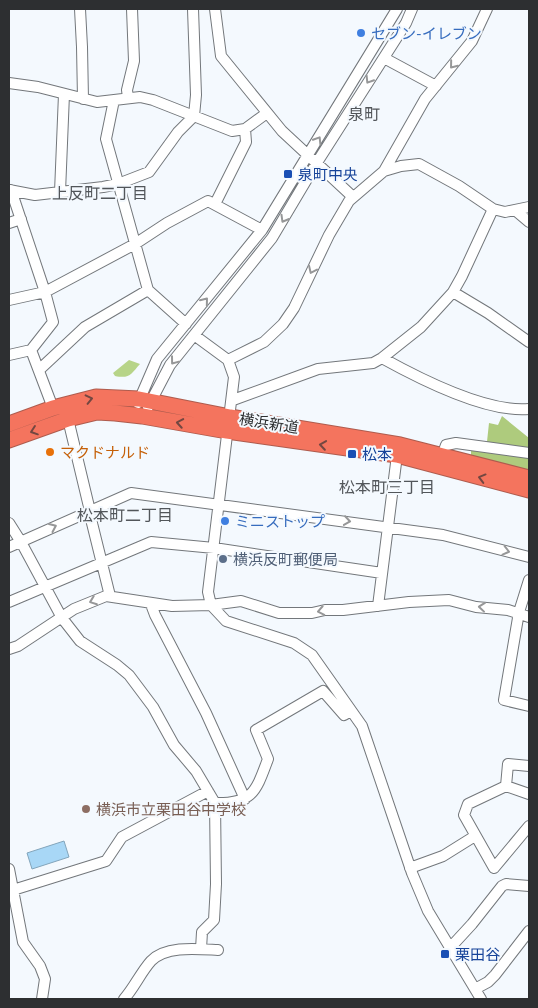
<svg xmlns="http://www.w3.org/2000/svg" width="538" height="1008" font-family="'Public Sans','Noto Sans JP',sans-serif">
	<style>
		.green { fill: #b7d488 }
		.forest { fill: #aecb7d }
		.water { fill: #a8d7f6; stroke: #83a5bb }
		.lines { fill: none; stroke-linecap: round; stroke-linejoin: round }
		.minor-casing { stroke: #73777b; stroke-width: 12 }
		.highway-casing { stroke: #ae5c4e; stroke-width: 17 }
		.minor { stroke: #fff; stroke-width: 10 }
		.highway { stroke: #f4745e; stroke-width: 15 }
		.oneway { stroke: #969798 }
		.oneway2 { stroke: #734741 }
		.shop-dot { fill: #3f7fe0; stroke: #f4f9fe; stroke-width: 2 }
		.transit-dot { fill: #1a4fb4; stroke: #f4f9fe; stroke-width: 2 }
		.food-dot { fill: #e8710a; stroke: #f4f9fe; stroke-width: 2 }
		.service-dot { fill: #5c6f8a; stroke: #f4f9fe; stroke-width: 2 }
		.education-dot { fill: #8d6e63; stroke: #f4f9fe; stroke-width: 2 }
		.labels { text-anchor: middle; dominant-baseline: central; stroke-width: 4; stroke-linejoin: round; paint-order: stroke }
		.shop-label { font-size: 15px; fill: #366cbe; stroke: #f4f9fe; text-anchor: start }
		.transit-label { font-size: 15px; fill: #164399; stroke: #f4f9fe; text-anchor: start }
		.street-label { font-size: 15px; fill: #2d2f31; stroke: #f4f9fe }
		.food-label { font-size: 15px; fill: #c56008; stroke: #f4f9fe; text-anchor: start }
		.service-label { font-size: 15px; fill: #4e5e75; stroke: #f4f9fe; text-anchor: start }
		.education-label { font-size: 15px; fill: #785e54; stroke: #f4f9fe; text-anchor: start }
		.neighbourhood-label { font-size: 16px; fill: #52565a; stroke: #f4f9fe }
	</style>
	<rect width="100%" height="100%" fill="#f4f9fe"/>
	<!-- green -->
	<path class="green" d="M129,360L140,364C131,374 130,379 115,376L113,373Z"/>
	<!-- forest -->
	<path class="forest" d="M502,416L529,438V472L471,458V449L486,451L489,423L498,425Z"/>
	<!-- water -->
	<path class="water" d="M64,841L69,857L32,869L27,853Z"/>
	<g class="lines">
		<!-- minor casing -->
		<g class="minor-casing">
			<path id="minor" d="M80,9L82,47L83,99
				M215,9L221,56L282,131L353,197
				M384,58L436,86
				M9,83L38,87L97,102L140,97L153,100L232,131L245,129L267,113
				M128,98L127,90L134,61L132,9
				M114,100L106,139L148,290L186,324
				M384,171L401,166L419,164L459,186L493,209L505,212L529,207
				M9,190L35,195L103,187L118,184L149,172L178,132L194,116L196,95L193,9
				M11,190L45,292L53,322L31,350
				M60,192L64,94
				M215,204L246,142L245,129
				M516,211L529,222
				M9,223L21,219
				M453,292L488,313L529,342
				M9,300L45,292L135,244L167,223L208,201L262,230
				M194,335L228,360L234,377L208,592L211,605L226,621L294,643L312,655L362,726L412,873L428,911L481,999
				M9,355L31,350L53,408
				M382,358C420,379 486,413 529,409
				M228,360L264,342L283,324L294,308L329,235L349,201L384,171L425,99L472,41L487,9
				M39,370L85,327L148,290
				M233,400L318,369L373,363L382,358L421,327L453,292L462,276L493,209
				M138,403L157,359L262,230L397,9
				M148,407L170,365L272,238L316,164L406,23L412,9
				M68,419L90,511
				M442,456L446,445L456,443L529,453
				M89,511L110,596
				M9,523L21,542L62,618L80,641L117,665L129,675L153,707L174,745L196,771L215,803C253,804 256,791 268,759L256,730L323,691L344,715L351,711
				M9,547L131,493L443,535L529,557
				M529,580L519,612L504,700L529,706
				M9,602L151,542L214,548L382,573
				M153,603L152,607L155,615L206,713L245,799
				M378,606L397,455
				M9,649L18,646L74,609L106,596L172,606L211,605L241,601L279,613H312L325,610H343L409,602L449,600L476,607L508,610L529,617
				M529,766L508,764L506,786L468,804L464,815L494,868L529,826
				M506,786L529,794
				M410,868L443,856L475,836
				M9,869L23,942L40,966L45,979L42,999
				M13,890L106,861L122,837L208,791
				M201,949L202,932L214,920L216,884L215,803
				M449,949L472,924L502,886L506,884L529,886
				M475,989L488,982L495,975L529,931
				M124,999C134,988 141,972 151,961C166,945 199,949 218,950"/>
		</g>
		<!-- highway casing -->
		<g class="highway-casing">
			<path id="highway" d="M9,424L53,408L96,397L139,399L230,417L400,445L529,478
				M9,440L68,419L97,412L115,413L142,416L227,431L397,455L529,490"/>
		</g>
		<!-- minor -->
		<use href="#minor" class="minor"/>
		<!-- highway -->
		<use href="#highway" class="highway"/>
	</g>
	<!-- one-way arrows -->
	<defs><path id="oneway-chevron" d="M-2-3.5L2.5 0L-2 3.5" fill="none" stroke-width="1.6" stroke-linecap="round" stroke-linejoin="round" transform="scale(1.25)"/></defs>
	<g class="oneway">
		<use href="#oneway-chevron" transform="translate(453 65) rotate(129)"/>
		<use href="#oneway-chevron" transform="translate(369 80) rotate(122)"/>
		<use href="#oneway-chevron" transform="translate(318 140) rotate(-58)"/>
		<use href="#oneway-chevron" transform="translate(284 219) rotate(120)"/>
		<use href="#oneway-chevron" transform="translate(312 270) rotate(115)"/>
		<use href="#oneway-chevron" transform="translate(205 301) rotate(-51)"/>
		<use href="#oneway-chevron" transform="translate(174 361) rotate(127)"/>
		<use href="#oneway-chevron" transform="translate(347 521) rotate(8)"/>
		<use href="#oneway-chevron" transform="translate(53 527) rotate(-24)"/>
		<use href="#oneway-chevron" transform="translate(506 551) rotate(14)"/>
		<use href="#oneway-chevron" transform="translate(93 601) rotate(159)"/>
		<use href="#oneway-chevron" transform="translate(482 607) rotate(-174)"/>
		<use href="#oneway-chevron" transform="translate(321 611) rotate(169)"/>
	</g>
	<g class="oneway2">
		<use href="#oneway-chevron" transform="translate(89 399) rotate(-13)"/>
		<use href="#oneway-chevron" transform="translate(180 423) rotate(-170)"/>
		<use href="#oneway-chevron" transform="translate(34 431) rotate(161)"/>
		<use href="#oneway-chevron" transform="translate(323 445) rotate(-172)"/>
		<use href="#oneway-chevron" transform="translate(482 478) rotate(-165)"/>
	</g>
	<!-- markers -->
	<g class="shop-dot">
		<circle cx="361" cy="33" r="5"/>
		<circle cx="225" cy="521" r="5"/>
	</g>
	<g class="transit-dot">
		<rect x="283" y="169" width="10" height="10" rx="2.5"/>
		<rect x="347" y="449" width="10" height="10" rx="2.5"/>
		<rect x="440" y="949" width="10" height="10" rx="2.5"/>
	</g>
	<circle class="food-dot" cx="50" cy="452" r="5"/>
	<circle class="service-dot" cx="223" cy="559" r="5"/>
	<circle class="education-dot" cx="86" cy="809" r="5"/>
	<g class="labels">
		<!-- shop labels -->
		<g class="shop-label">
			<text x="371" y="33">セブン-イレブン</text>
			<text x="235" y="521">ミニストップ</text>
		</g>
		<!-- transit labels -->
		<g class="transit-label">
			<text x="298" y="174">泉町中央</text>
			<text x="362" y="454">松本</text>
			<text x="455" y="954">栗田谷</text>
		</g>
		<!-- street labels -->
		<g class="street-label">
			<text transform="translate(269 423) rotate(9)">横浜新道</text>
		</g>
		<!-- food labels -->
		<g class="food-label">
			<text x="60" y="452">マクドナルド</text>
		</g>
		<!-- service labels -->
		<g class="service-label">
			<text x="233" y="559">横浜反町郵便局</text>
		</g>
		<!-- education labels -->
		<g class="education-label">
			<text x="96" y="809">横浜市立栗田谷中学校</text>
		</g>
		<!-- neighbourhood labels -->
		<g class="neighbourhood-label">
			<text x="364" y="114">泉町</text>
			<text x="100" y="193">上反町二丁目</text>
			<text x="387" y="487">松本町三丁目</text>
			<text x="125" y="515">松本町二丁目</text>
		</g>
	</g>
	<!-- border -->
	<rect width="538" height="1008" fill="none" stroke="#2d2f31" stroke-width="20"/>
</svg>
